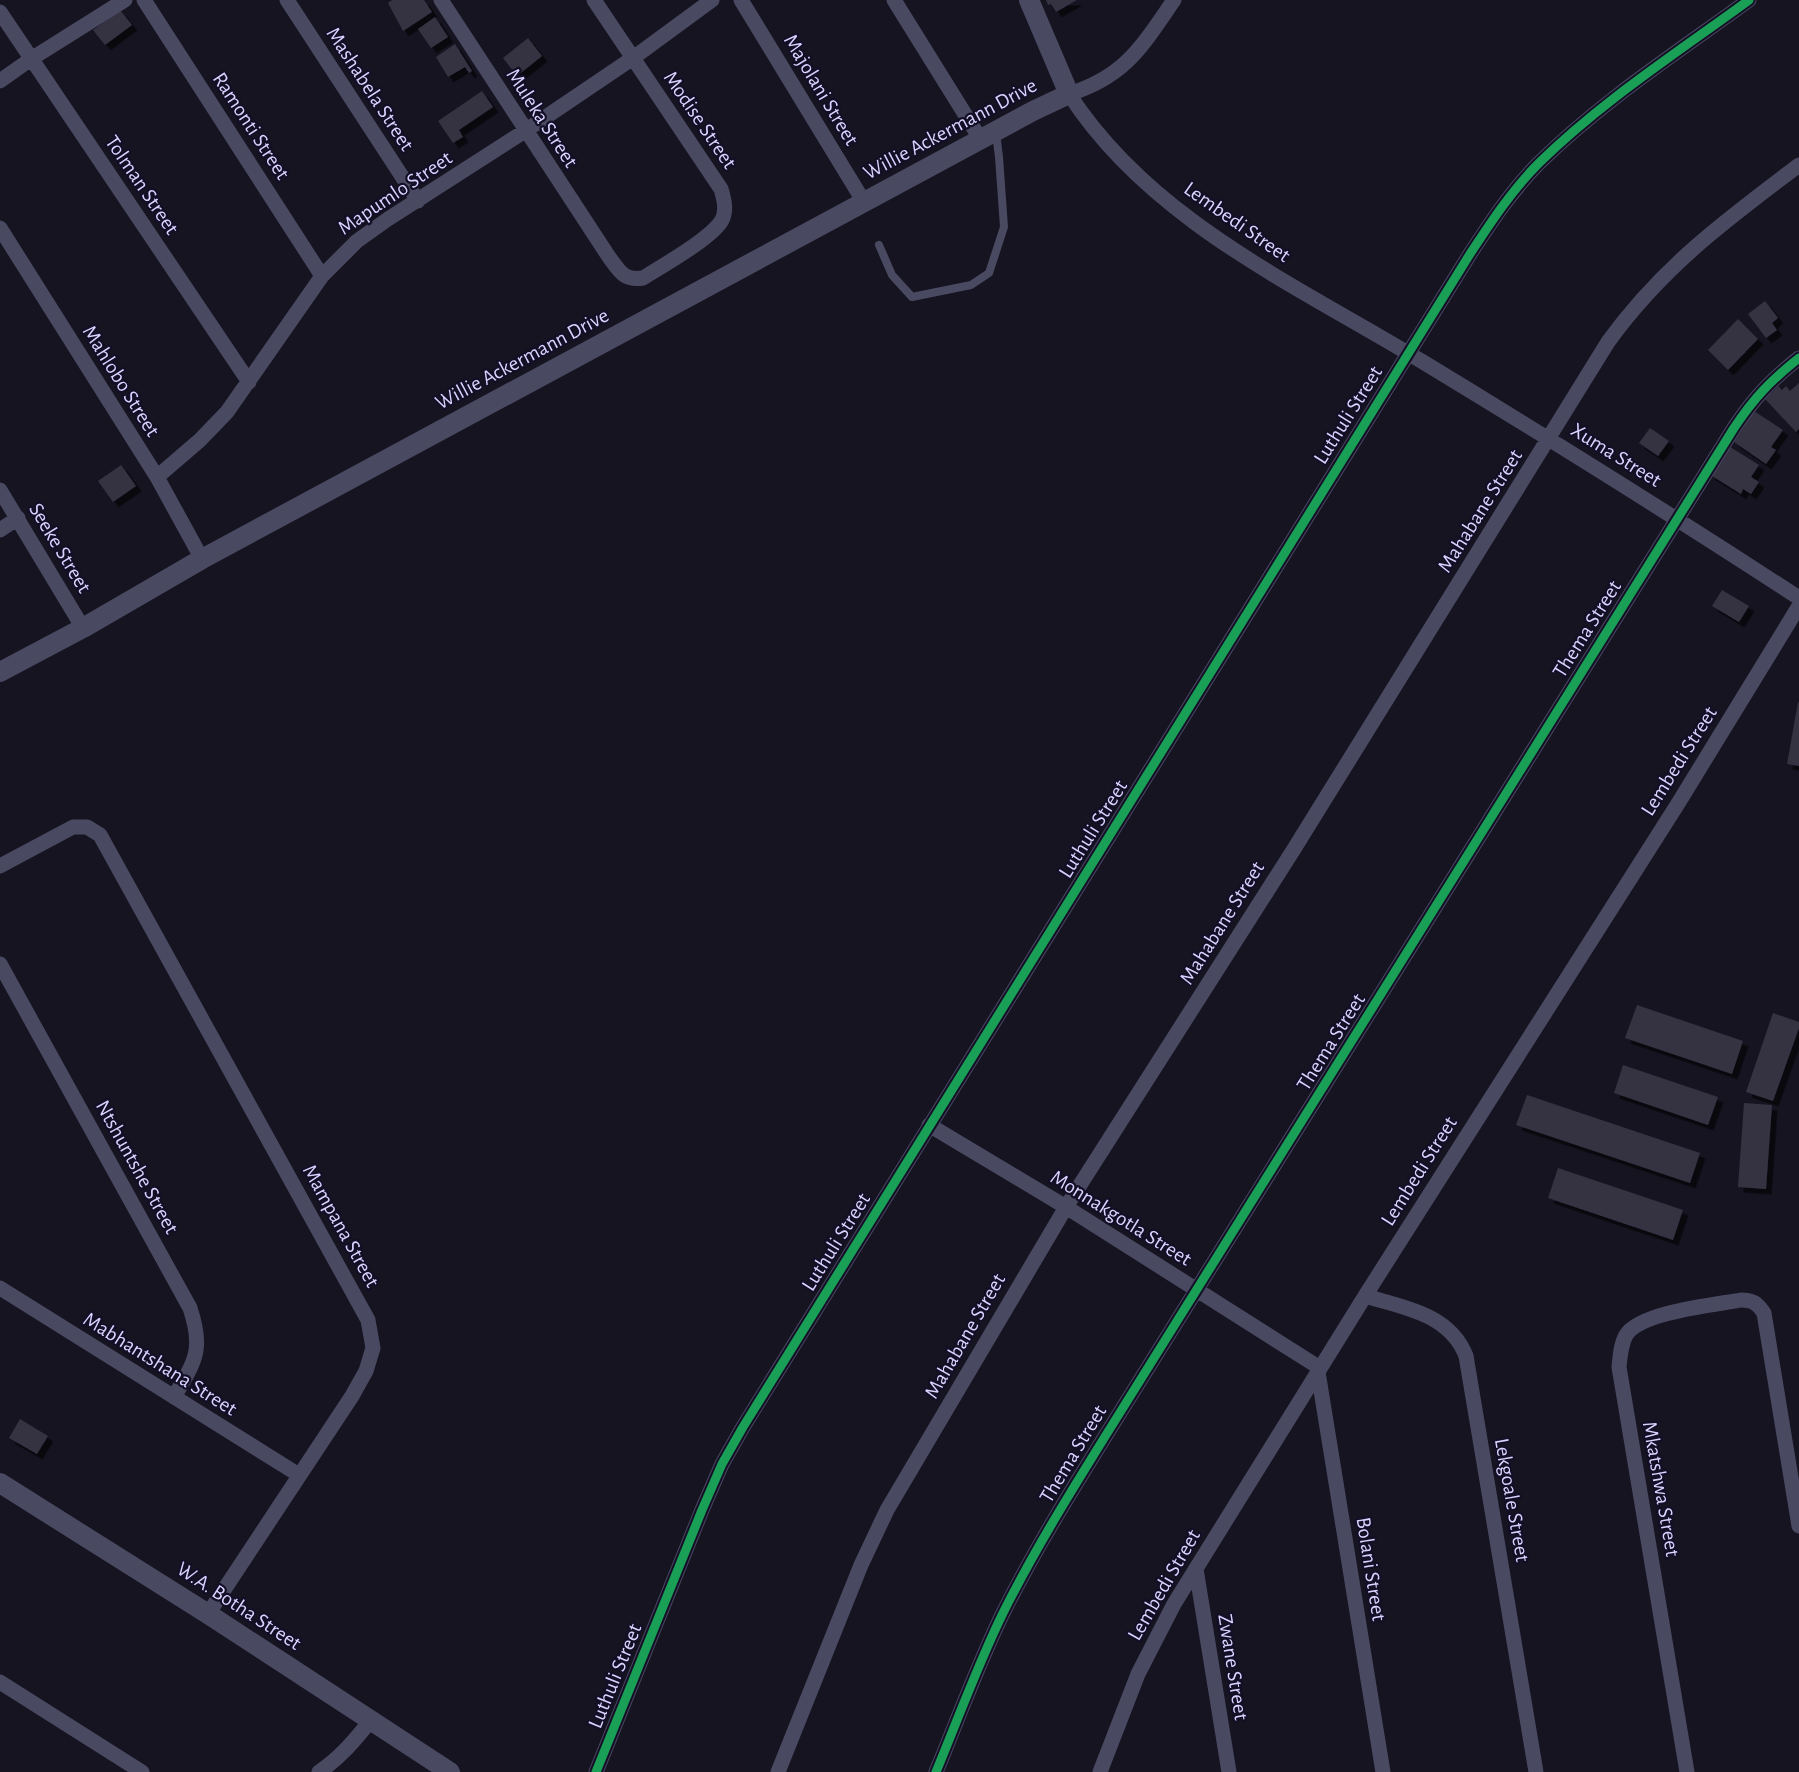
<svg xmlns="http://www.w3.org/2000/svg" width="1799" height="1772" font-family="'Alegreya Sans',sans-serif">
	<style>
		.building { fill: #343243; filter: url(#shadow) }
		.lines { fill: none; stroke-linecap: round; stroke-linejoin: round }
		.service { stroke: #4a4962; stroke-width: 8 }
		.minor { stroke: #4a4962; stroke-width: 15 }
		.tertiary { stroke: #4a4962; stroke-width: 20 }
		.cycleway-casing { stroke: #130f26; stroke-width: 13 }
		.cycleway { stroke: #1a9f57; stroke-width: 9 }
		.labels { text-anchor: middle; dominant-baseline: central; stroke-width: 4.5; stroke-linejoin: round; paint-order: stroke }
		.street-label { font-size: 21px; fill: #d9d4ff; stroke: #130f26 }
	</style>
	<defs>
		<filter id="shadow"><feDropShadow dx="5.5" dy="5.5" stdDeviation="0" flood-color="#0009"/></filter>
	</defs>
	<rect width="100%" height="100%" fill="#161421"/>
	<!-- building -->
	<path class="building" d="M392,0H424L432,12L403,31L388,3Z
		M1046,0H1077L1056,12L1051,4L1048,5Z
		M120,10L132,25L105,45L93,30Z
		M435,17L448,37L431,48L418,29Z
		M528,38L542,56L517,76L503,58Z
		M455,44L472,71L469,73L465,67L448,77L436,57Z
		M482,91L493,107L459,130L463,137L453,143L438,121Z
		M1765,301L1778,318L1772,323L1777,330L1766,338L1748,314Z
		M1738,319L1758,339L1728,370L1708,350Z
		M1799,383V429L1796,432L1765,399L1778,386L1782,390L1786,386L1790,391Z
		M1754,411L1783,430L1771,447L1776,450L1766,464L1734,442Z
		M1650,428L1669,441L1658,456L1639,443Z
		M1727,445L1759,465L1751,477L1759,482L1751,494L1743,489L1741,494L1709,474Z
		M121,465L136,486L113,502L98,481Z
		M1722,590L1749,606L1739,622L1712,606Z
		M1798,702H1799V766L1787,764Z
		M1637,1005L1743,1041L1732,1074L1625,1038Z
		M1773,1013L1799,1022V1028L1773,1101L1746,1092Z
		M1623,1065L1718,1097L1708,1125L1614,1093Z
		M1527,1095L1700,1153L1690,1183L1516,1125Z
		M1744,1103L1772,1105L1766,1189L1738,1187Z
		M1558,1168L1683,1210L1673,1240L1548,1198Z
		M20,1419L48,1436L37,1454L9,1438Z"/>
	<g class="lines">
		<!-- service -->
		<path class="service" d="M879,245L892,275L912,297L971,285L989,273L1004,227L999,157L996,133"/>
		<!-- minor -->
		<path class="minor" d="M144,0L322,276
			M287,0L418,201
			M441,0L609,257C620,272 624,281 643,278C662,266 712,238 722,220C727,210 724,199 721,189L594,0
			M741,0L864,202
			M894,0L981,140
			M1174,0C1142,46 1126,76 1069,94C1151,221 1298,286 1423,362C1550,439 1675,517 1799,598
			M0,12L249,382
			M0,81L31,59L125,0
			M0,228L157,477L202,559
			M157,477L200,440L227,412L322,276L357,241L388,219L525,131L633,58L712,0
			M0,490L83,628
			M0,530L18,518
			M0,866L73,827H87L100,835L368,1320L373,1348L366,1371L352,1396L208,1614
			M0,964L190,1308C204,1350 195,1361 174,1397
			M929,1125L1066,1207L1320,1368
			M0,1288L299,1475
			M1365,1296C1403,1307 1450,1314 1466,1356L1536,1772
			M1318,1372L1383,1772
			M1196,1569L1229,1772
			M0,1682L142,1772
			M319,1772C340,1758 355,1740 371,1720
			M596,1772L702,1510L722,1464L743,1427L1470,254C1491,222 1512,190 1539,163C1602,101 1678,52 1749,0
			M778,1772L861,1565L887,1510L1066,1207L1294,849L1608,342C1662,267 1726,220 1799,165
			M936,1772C958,1719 978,1664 1003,1613C1034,1551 1070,1493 1106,1435L1734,428C1754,398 1770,381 1799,358
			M1100,1772L1138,1674L1174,1604L1365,1296L1679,802L1799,606
			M1687,1772L1619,1367C1620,1356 1621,1344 1626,1335C1641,1312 1714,1305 1741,1300C1753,1300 1757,1303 1764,1313L1799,1526"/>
		<!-- tertiary -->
		<path class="tertiary" d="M0,672L83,628L202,559L1033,111L1069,94L1029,0
			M0,1483L208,1614L450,1772"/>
		<!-- cycleway casing -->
		<g class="cycleway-casing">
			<path id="cycleway" d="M596,1772L702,1510L722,1464L743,1427L1470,254C1491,222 1512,190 1539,163C1602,101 1678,52 1749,0
				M936,1772C958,1719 978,1664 1003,1613C1034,1551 1070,1493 1106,1435L1734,428C1754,398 1770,381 1799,358"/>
		</g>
		<!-- cycleway -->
		<use href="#cycleway" class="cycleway"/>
	</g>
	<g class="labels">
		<!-- street labels -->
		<g class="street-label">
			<text transform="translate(370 89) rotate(57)">Mashabela Street</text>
			<text transform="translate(821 90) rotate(59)">Majolani Street</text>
			<text transform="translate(542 118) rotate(57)">Muleka Street</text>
			<text transform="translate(700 120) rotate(56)">Modise Street</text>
			<text transform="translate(251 126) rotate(57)">Ramonti Street</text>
			<text transform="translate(950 129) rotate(-28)">Willie Ackermann Drive</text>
			<text transform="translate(142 185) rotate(56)">Tolman Street</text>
			<text transform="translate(395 193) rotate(-34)">Mapumlo Street</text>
			<text transform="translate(1237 222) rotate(35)">Lembedi Street</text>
			<text transform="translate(522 359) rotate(-28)">Willie Ackermann Drive</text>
			<text transform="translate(121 381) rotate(58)">Mahlobo Street</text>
			<text transform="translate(1348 415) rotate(-58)">Luthuli Street</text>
			<text transform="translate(1616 455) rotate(32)">Xuma Street</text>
			<text transform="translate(1480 511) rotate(-58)">Mahabane Street</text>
			<text transform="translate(60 548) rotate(59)">Seeke Street</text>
			<text transform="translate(1587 629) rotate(-58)">Thema Street</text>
			<text transform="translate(1679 761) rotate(-58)">Lembedi Street</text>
			<text transform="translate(1093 829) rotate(-58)">Luthuli Street</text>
			<text transform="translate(1222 923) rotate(-58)">Mahabane Street</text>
			<text transform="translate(1331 1042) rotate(-58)">Thema Street</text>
			<text transform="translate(137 1167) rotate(61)">Ntshuntshe Street</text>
			<text transform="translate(1419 1171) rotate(-58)">Lembedi Street</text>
			<text transform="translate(1121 1218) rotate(32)">Monnakgotla Street</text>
			<text transform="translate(341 1226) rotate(61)">Mampana Street</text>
			<text transform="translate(836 1242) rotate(-58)">Luthuli Street</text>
			<text transform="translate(965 1336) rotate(-60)">Mahabane Street</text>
			<text transform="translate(160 1364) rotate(32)">Mabhantshana Street</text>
			<text transform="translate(1073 1454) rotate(-59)">Thema Street</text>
			<text transform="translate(1661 1489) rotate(80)">Mkatshwa Street</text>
			<text transform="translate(1512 1500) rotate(80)">Lekgoale Street</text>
			<text transform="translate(1371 1569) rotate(81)">Bolani Street</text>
			<text transform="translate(1164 1585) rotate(-60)">Lembedi Street</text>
			<text transform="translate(239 1606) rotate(33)">W.A. Botha Street</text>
			<text transform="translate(1233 1667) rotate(81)">Zwane Street</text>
			<text transform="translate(615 1676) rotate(-68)">Luthuli Street</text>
		</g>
	</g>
</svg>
